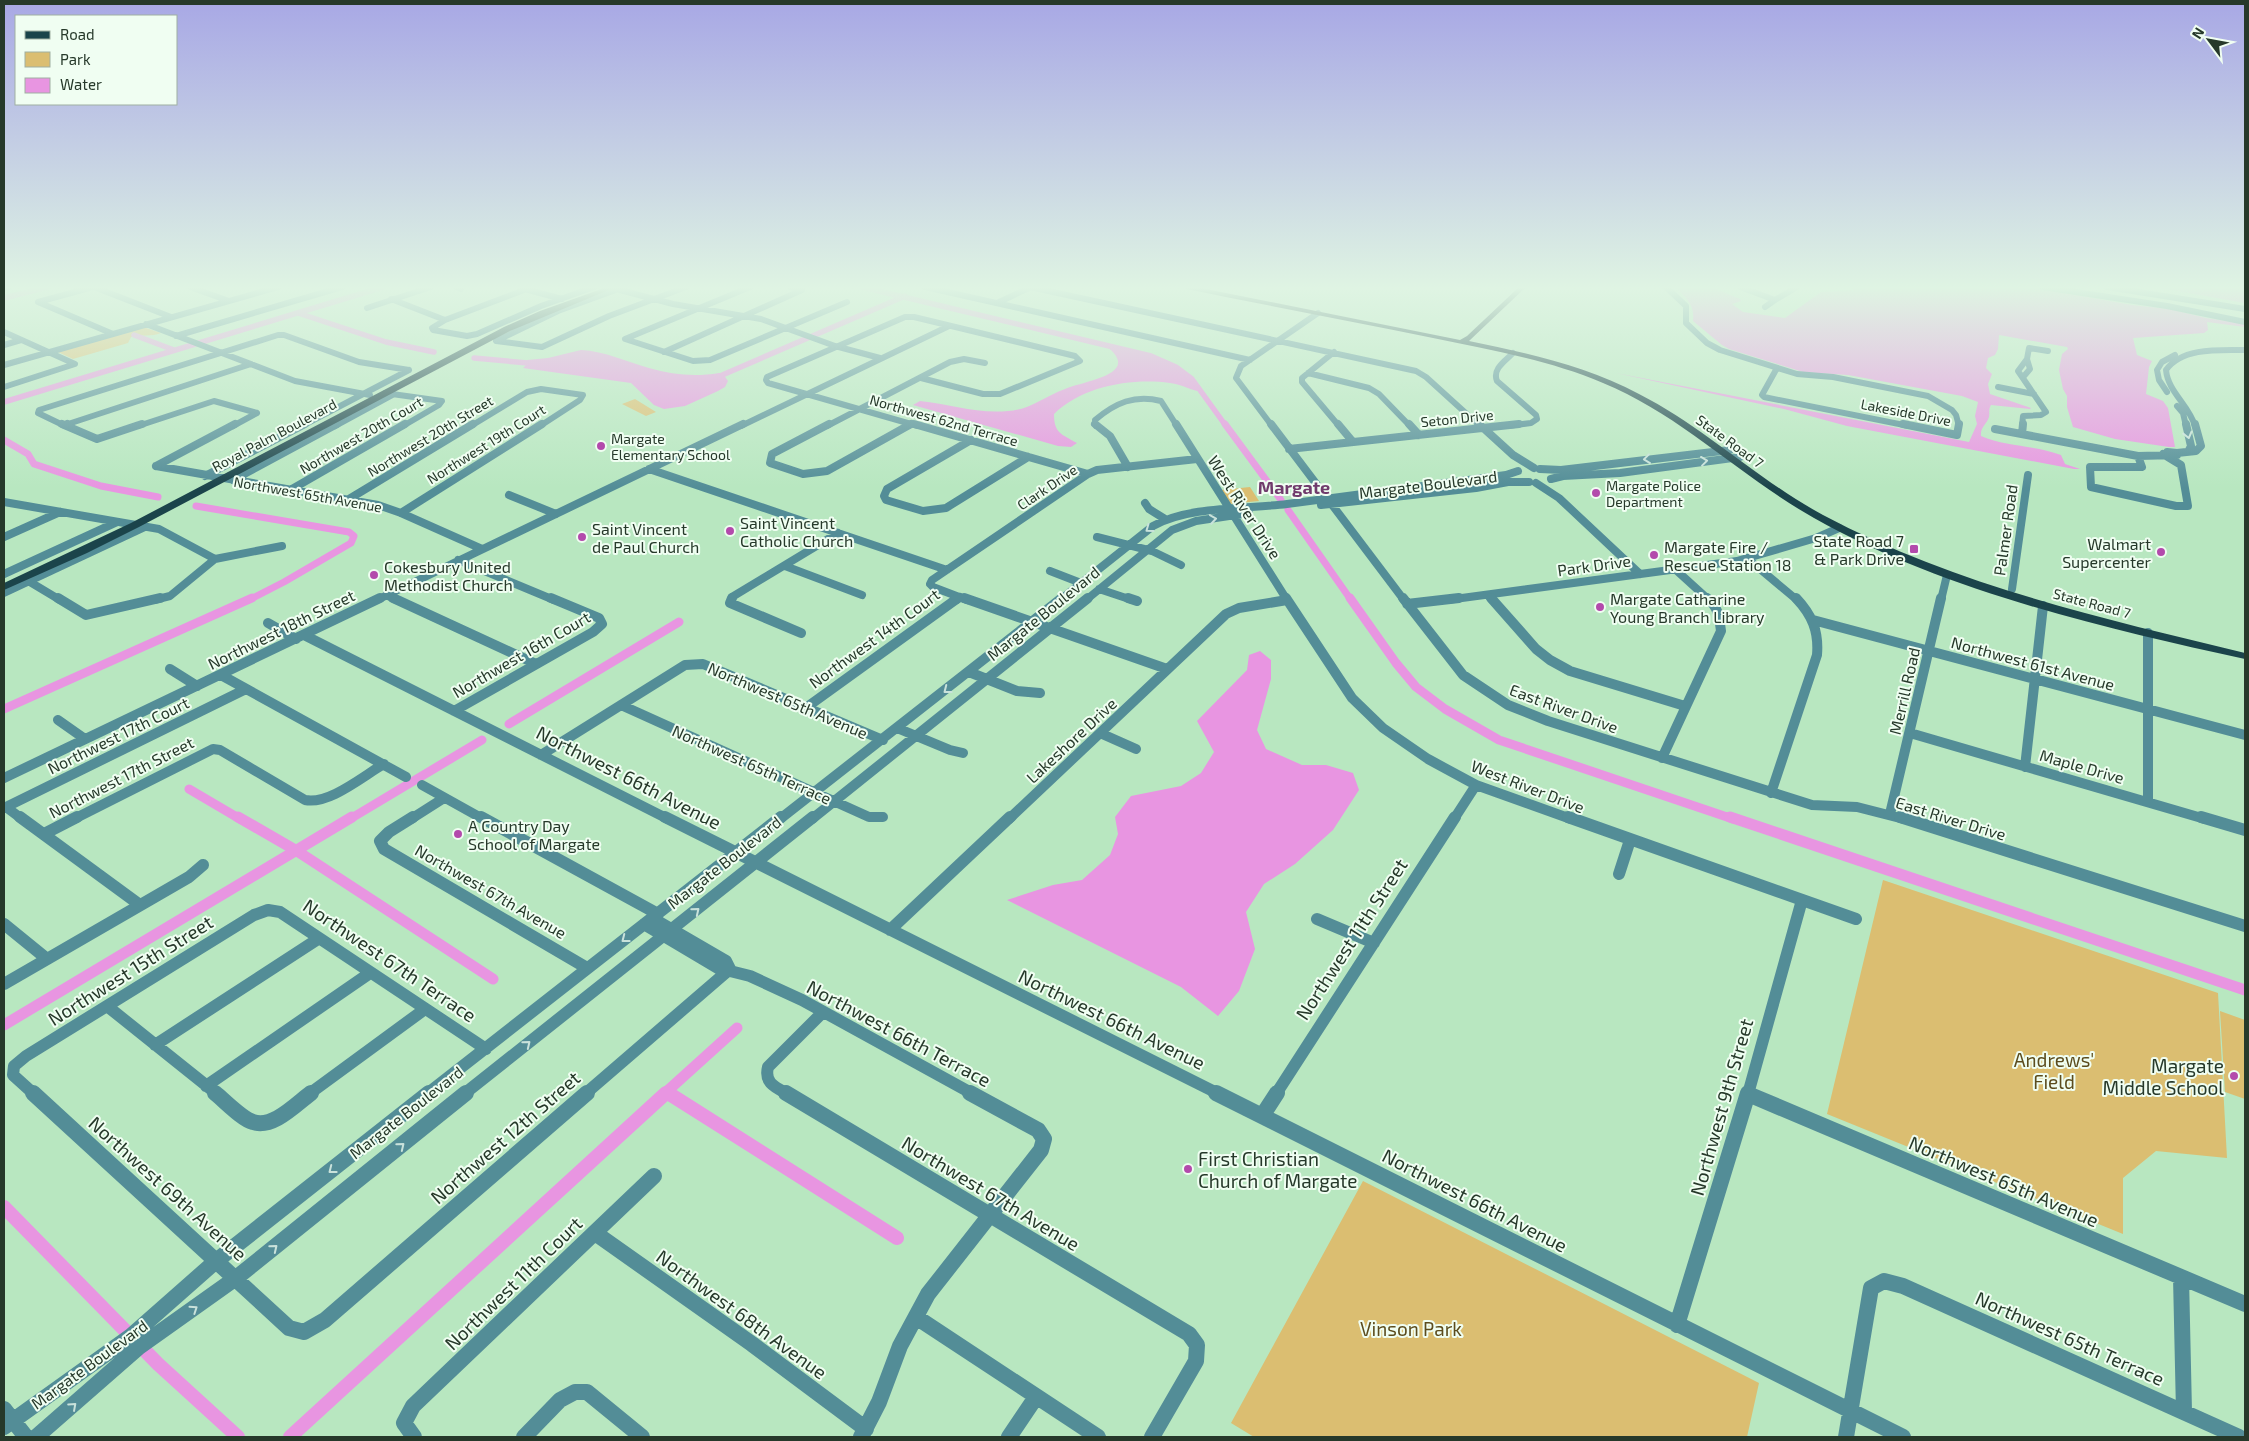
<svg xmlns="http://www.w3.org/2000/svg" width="2249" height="1441" font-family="'Exo 2',sans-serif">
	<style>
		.green { fill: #dbbe71 }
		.water { fill: #e895e1 }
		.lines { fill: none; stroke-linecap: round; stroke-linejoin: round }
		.canal-far4 { stroke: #e895e1; stroke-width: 5.5 }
		.canal-far3 { stroke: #e895e1; stroke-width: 7 }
		.canal-far2 { stroke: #e895e1; stroke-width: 9 }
		.canal-far1 { stroke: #e895e1; stroke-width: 11 }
		.canal { stroke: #e895e1; stroke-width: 14 }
		.minor-far4 { stroke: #538d97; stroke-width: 6 }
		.minor-far3 { stroke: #538d97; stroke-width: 8 }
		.minor-far2 { stroke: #538d97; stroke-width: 10 }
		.minor-far1 { stroke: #538d97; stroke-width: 12 }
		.minor { stroke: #538d97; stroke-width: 16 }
		.major { fill: #1b444b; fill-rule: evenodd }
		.oneway { stroke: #c9e2db }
		.poi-dot { fill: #b34aac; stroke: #f0fef2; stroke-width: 2 }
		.labels { text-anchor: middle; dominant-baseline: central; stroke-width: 4; stroke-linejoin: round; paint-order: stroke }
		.far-street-label { font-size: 14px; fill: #26392a; stroke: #f0fef2 }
		.far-poi-label { font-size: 14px; fill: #26392a; stroke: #f0fef2; text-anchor: start }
		.street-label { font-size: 16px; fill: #26392a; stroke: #f0fef2 }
		.poi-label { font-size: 16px; fill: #26392a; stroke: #f0fef2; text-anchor: start }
		.far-district-label { font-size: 18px; font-weight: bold; fill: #703b6c; stroke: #f0fef2 }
		.near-street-label { font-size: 19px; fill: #26392a; stroke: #f0fef2 }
		.near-park-label { font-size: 19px; fill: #5c4c1d; stroke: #f0fef2 }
		.near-poi-label { font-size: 19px; fill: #26392a; stroke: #f0fef2; text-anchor: end }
	</style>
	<rect width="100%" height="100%" fill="#b8e7c0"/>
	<!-- green -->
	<path class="green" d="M143,327L161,333C151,337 142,334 131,337L128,343L73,359L58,352Z
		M635,399L656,412L646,416L622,404Z
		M1250,487L1259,501L1229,504L1221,490Z
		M1883,880L2218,993L2227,1158L2156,1151L2123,1178V1234L1827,1114Z
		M2220,1011L2245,1020V1099L2225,1092Z
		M1363,1181L1759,1383L1747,1437H1254L1231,1423Z"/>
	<!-- water -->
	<path class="water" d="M1675,287H1712L1740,299L1741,301L1732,304L1743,312L1785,318L1821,292L1853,290L1855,287H2031L2132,305L2170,309L2206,318L2245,324V327L2207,322L2208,330L2204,333L2133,338L2137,355L2152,361L2149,367L2146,394L2163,401L2168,408L2175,447H2169L2115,439L2073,427L2067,407V396L2063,389L2059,370L2062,354L2068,349L2067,347L1999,335L1998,349L1995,355L1988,358L1986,368L1992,374L1988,384L1990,394L2031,408L2030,409L1991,405C1988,410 1990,412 1989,417C1987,424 1980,427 1981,436C2006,447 2035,445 2061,455L2065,464L2080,469H2074L1847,426L1784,409L1616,373L1969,442L1977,424L1975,416L1978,402L1962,396L1848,375L1803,372L1729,349L1722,345L1693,321C1695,304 1686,298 1675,287Z
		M2155,287H2245V303Z
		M1102,343C1141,353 1176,360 1203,392C1191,391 1182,384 1170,383C1131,378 1083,386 1054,414C1054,433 1061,434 1077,443L1071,447L1058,446L913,405L920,401C950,404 977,414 1008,411C1030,410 1045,396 1065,389C1086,380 1147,374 1102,343Z
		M581,350C605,351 627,362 649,368C673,375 695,377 719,373L723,374L728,381L725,387L718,391L685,406L664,409L654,405L631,383L523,368L528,363L527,360L548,358Z
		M1260,651L1271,660V679L1257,730L1266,749L1302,765H1326L1353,773L1359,790L1333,830L1295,864L1264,884L1246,912L1255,949L1239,991L1218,1016L1181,987L1007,900L1053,885L1082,880L1110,855L1118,834L1115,817L1131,796L1181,786L1201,773L1214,752L1197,721L1247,670L1249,655Z"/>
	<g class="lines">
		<!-- canal-far4 -->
		<path class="canal-far4" d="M862,287L1151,356L1176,367L1192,379L1226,426
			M4,298L47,287
			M298,313L386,342L434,352
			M134,335L174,350
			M474,358L539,364
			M713,379L905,296
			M4,402L383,287"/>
		<!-- canal-far3 -->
		<path class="canal-far3" d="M1225,424L1281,500
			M4,440L28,454L34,464L101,486L158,497
			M196,506L349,532L354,536L351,543L284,582L249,600
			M1288,510L1351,600"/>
		<!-- canal-far2 -->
		<path class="canal-far2" d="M1350,598L1396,663L1416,687L1445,709L1499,740L1733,819
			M4,709L252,598
			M509,724L679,622
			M189,789L240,819
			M350,819L482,740"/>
		<!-- canal-far1 -->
		<path class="canal-far1" d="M238,817L297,851L493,979
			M1730,817L2245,990
			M4,1025L352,817
			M666,1092L670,1094
			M664,1094L737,1028"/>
		<!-- canal -->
		<path class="canal" d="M668,1093L897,1238
			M4,1207L158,1364L238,1437
			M290,1437L666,1093"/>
		<!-- minor-far4 -->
		<path class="minor-far4" d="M94,287L171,317
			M190,287L229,301
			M456,287L461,289
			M532,287L445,320L432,328L433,330L467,336L477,334L541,306L594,287
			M624,287L558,311L496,341L542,347L609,316L686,287
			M750,287L625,339L693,361L710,360L847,302
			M925,287L1250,360
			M1030,287L1416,371L1426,377L1480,426
			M1666,287L1686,306V323L1707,343L1720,350L1797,374L1833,377L1928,396L1952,410L1956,415L1959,426
			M1740,287L1775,300L1765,307
			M2043,287L2167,306L2245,322
			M2107,287L2245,309
			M4,288L9,287
			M525,289L562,299
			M616,289L673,304L761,319L835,346L880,358
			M391,299L445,320
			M1775,300L1797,287
			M38,302L113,334
			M38,302L93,287
			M997,303L1031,287
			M367,308L431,287
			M146,324L295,381L370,395
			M4,332L75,364L4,387
			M176,336L342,287
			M4,345L21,340
			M664,352L802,290L790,287
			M1334,352L1302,378V382L1339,426
			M4,365L278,287
			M1777,368L1762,395L1764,397L1909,426
			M1308,373L1369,388L1379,394L1410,426
			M2024,376L2030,369L2027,359L2029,348L2048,351
			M1998,387L2034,394
			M2167,392L2159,380L2157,370L2162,362L2175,355
			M385,393L442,401L439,405L403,426
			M2177,406L2183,413L2186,426
			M65,425L251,364
			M65,426L38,413L39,410L278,335H284L359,362L409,370
			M138,426L214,401L257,413
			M233,426L257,413
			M302,426L409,370
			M335,426L394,394
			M471,426L527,392L541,389L583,395L580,400L540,426
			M741,426L949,326
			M827,426L950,362L964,359L985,363
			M909,426L912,424
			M918,426L768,383L766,380L767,377L905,317H914L1075,356L1080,361L1000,394H983L921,378
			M1096,426L1095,420C1115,403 1135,394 1161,401L1177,426
			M1272,426L1236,378L1241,366L1318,313
			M1507,426L1531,423L1537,419L1536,415L1497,381C1492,369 1505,361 1513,353
			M2022,426L2023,416L2041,415L2046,412L2018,371L2027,359
			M2195,426C2189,405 2168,392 2166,370C2182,347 2220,350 2245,350"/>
		<!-- minor-far3 -->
		<path class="minor-far3" d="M62,424L97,439L142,424
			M829,424L772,454L770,463L803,474L827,471L911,424
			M914,424L1088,474
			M1095,424L1110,436L1128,467
			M1176,424L1287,600
			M1271,424L1404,600
			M1338,424L1353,442
			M1409,424L1419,435
			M1479,424L1513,455L1534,468
			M1903,424L1957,435L1959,424
			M2186,424L2191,446L2189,450
			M65,425L67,424
			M1995,429L2138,456L2177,455V453L2167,452L2166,454
			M2022,434L2023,424
			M971,440L887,489L884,496L886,500L923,511L946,508L1028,457
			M1289,449L1519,424
			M2177,453L2196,451L2201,446L2195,424
			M2138,456L2142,467H2090L2091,487L2176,506H2188L2181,465L2163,454
			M156,466L378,505L401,513L482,549
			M156,466L235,424
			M649,469L947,570
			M1540,469L1561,470L1730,450
			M205,476L305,424
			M1551,479L1563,476L1620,473L1740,457
			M233,480L337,424
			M1536,483L1559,498L1640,574
			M292,489L405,424
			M509,495L556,514
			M349,499L473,424
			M4,502L159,529L215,559L170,596L154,600
			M1145,503L1149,509L1165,519
			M1321,505L1476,488L1508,482H1529
			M401,513L542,424
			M4,537L60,512
			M1097,537L1152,551L1181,565
			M215,559L282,546
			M1748,559L1797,600
			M458,560L554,600
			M785,566L862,595
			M1676,570L1709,600
			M1050,571L1081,583
			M4,574L117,522
			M30,582L60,600
			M1099,589L1132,600
			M2012,589L2028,475
			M4,593L145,527
			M386,595L396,600
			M1488,595L1492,600
			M377,600L743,424
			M731,600L732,597L838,533
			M957,600L960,597
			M967,600L933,587L930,584L932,580L1088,474L1097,470L1197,459
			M1060,600L1153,526C1188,506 1246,509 1287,504C1360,494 1433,484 1506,475L1518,471
			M1086,600L1172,530L1196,521L1249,513
			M1447,600L1737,561L1816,538L1839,528
			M1941,600L1947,575"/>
		<!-- minor-far2 -->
		<path class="minor-far2" d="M58,598L86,615L160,598
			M393,598L536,664
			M732,598L730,603L801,633
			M964,598L1167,669
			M1128,598L1137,601
			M1286,598L1352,698L1383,728L1428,759L1476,785L1571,819
			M1403,598L1463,675L1508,705L1548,721L1812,805L1857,807L1904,819
			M1491,598L1536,649L1550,660L1570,671L1685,706
			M1407,604L1459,598
			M1813,620L2245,735
			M268,623L296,639
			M2148,633V802
			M304,635L668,819
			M170,669L197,686
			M969,672L1017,691L1040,693
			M221,675L406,777
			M621,705L869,817H883
			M807,707L958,598
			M454,711L593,632L602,624L599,618L551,598
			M58,720L85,739
			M897,728L950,750L963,753
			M1100,733L1136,749
			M1910,733L2205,819
			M541,755L685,665L703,664L883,740
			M1662,758L1721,631C1719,617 1719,608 1707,598
			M2025,767L2043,606
			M4,778L380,598
			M422,785L483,819
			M1771,793L1817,655C1819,631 1812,615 1796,598
			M6,807L22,819
			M4,808L246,689
			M1890,814L1941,598
			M74,819L213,749L220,750L305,800C329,805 363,776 384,764
			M411,819L444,798
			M780,819L1062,598
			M812,819L1088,598
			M1009,819L1226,614L1239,608L1287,600
			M1454,819L1476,785"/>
		<!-- minor-far1 -->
		<path class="minor-far1" d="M20,817L140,905
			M413,817L389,832L380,841L384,849L587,968
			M481,817L658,914
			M665,817L1219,1094
			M1568,817L1856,919
			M1900,817L2245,926
			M2201,817L2245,830
			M44,834L77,817
			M1619,874L1630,840
			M652,918L726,961L730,969
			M1317,919L1374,943
			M4,924L47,959
			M644,924L718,968L750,976L802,1000L973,1094
			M890,930L1010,817
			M4,984L189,877L203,865
			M107,1006L217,1094
			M155,1045L318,939
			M206,1086L370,973
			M34,1094L13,1075L14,1066L26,1056L254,915L268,910L280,912L486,1049
			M309,1094L425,1009
			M427,1094L781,817
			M464,1094L813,817
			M585,1094L730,969
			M788,1094C775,1087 764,1083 768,1067L823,1012
			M1276,1094L1455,817
			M1748,1094L1802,900"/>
		<!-- minor -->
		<path class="minor" d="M33,1093L289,1328L304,1332L325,1320L587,1093
			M215,1093C225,1101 242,1119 253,1122C273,1129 296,1104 311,1093
			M786,1093L1189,1334L1197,1345L1196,1361L1152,1437
			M1216,1093L1903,1437
			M1748,1094L2245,1304
			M1262,1116L1277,1093
			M595,1233L752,1344L866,1429
			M2181,1277L2184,1412
			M916,1317L1098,1437
			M1677,1325L1748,1093
			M4,1409L26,1437
			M4,1427L131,1336L216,1261L429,1093
			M36,1437L139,1347L236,1278L466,1093
			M414,1437L404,1423L413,1406L654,1176
			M524,1437L560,1400L575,1392H587L642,1437
			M861,1437L879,1402L900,1346L928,1294L1041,1150L1044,1139L1038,1130L970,1093
			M1009,1437L1036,1397
			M1846,1437L1871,1288L1884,1281L1903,1286L2239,1437"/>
		<!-- major -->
		<path class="major" d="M607,287H616L510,331L139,527L87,553L4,590V583L131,523L504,327L540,311Z
			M1184,287H1196L1460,340L1467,336L1519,287H1526L1469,341C1527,353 1586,366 1639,394C1704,427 1758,480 1823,515C1954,585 2101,618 2245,653V659C2102,628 1942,590 1814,518C1741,477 1681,415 1603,383C1549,360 1490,350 1433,338C1351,321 1269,306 1187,289Z"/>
	</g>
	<!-- one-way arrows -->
	<defs><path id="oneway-chevron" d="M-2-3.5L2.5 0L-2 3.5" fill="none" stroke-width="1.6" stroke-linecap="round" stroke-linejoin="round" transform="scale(1.25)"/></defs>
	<g class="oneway">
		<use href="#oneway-chevron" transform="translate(2188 435) rotate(76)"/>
		<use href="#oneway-chevron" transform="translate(1647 459) rotate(173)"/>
		<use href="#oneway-chevron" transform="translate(1704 461) rotate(-7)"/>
		<use href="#oneway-chevron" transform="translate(1213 519) rotate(-9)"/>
		<use href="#oneway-chevron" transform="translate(1149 529) rotate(144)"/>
		<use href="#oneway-chevron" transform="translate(947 690) rotate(142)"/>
		<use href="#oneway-chevron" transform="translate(696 911) rotate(-39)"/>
		<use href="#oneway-chevron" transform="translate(625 939) rotate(142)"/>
		<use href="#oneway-chevron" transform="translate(527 1044) rotate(-39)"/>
		<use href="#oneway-chevron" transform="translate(401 1146) rotate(-39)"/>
		<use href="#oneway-chevron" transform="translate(332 1170) rotate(142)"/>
		<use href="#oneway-chevron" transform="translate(274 1248) rotate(-39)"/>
		<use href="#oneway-chevron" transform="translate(194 1309) rotate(-34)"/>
		<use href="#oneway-chevron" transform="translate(73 1406) rotate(-42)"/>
	</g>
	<!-- sky -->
	<linearGradient id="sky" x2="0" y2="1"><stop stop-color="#a8a8e5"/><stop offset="0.59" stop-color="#dff4e3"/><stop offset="1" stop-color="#dff4e3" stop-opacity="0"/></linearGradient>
	<rect width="2249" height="488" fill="url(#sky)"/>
	<!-- markers -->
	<g class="poi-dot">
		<circle cx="601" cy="446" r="5"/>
		<circle cx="1596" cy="493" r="5"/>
		<circle cx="730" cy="531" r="5"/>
		<circle cx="582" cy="537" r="5"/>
		<rect x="1909" y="544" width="10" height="10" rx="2.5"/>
		<circle cx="2161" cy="552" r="5"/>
		<circle cx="1654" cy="555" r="5"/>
		<circle cx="374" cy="575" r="5"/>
		<circle cx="1600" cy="607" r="5"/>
		<circle cx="458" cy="834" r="5"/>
		<circle cx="2234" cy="1076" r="5"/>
		<circle cx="1188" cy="1169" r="5"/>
	</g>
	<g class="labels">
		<!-- far-street labels -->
		<g class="far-street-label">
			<text transform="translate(1906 412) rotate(11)">Lakeside Drive</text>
			<text transform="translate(1457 418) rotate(-6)">Seton Drive</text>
			<text transform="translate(944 420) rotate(16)">Northwest 62nd Terrace</text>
			<text transform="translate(274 435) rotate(-28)">Royal Palm Boulevard</text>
			<text transform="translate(361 435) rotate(-30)">Northwest 20th Court</text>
			<text transform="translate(430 436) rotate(-31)">Northwest 20th Street</text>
			<text transform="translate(1730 441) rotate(36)">State Road 7</text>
			<text transform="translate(486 444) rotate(-32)">Northwest 19th Court</text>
			<text transform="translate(1047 487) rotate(-34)">Clark Drive</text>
			<text transform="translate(308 494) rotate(10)">Northwest 65th Avenue</text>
			<text transform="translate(2092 603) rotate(15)">State Road 7</text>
		</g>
		<!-- far-poi labels -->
		<g class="far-poi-label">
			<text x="611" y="438">Margate<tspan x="611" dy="16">Elementary School</tspan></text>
			<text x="1606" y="485">Margate Police<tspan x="1606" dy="16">Department</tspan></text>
		</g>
		<!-- street labels -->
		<g class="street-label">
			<text transform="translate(1428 484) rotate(-7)">Margate Boulevard</text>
			<text transform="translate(1245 507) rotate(57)">West River Drive</text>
			<text transform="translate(2005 530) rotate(-82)">Palmer Road</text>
			<text transform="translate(1594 565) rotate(-8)">Park Drive</text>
			<text transform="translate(1043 613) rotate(-39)">Margate Boulevard</text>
			<text transform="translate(281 629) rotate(-26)">Northwest 18th Street</text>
			<text transform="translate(874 638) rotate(-36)">Northwest 14th Court</text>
			<text transform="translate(521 654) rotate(-30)">Northwest 16th Court</text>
			<text transform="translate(2033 663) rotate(15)">Northwest 61st Avenue</text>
			<text transform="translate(1904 691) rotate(-77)">Merrill Road</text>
			<text transform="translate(788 700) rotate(23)">Northwest 65th Avenue</text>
			<text transform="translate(1564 708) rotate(20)">East River Drive</text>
			<text transform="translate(118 735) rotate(-26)">Northwest 17th Court</text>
			<text transform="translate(1071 740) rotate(-43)">Lakeshore Drive</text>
			<text transform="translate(752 764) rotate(24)">Northwest 65th Terrace</text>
			<text transform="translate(2082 766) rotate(16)">Maple Drive</text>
			<text transform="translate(121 777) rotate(-27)">Northwest 17th Street</text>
			<text transform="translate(1528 786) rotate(21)">West River Drive</text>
			<text transform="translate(1951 818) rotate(17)">East River Drive</text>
			<text transform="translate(724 862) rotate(-38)">Margate Boulevard</text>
			<text transform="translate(491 891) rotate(30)">Northwest 67th Avenue</text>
			<text transform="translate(406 1112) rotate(-38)">Margate Boulevard</text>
			<text transform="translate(89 1364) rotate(-36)">Margate Boulevard</text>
		</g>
		<!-- poi labels -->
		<g class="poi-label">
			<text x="740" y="522">Saint Vincent<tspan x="740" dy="18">Catholic Church</tspan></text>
			<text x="592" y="528">Saint Vincent<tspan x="592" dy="18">de Paul Church</tspan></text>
			<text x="1904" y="540" text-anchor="end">State Road 7<tspan x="1904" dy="18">&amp; Park Drive</tspan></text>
			<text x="2151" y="543" text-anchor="end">Walmart<tspan x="2151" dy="18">Supercenter</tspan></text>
			<text x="1664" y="546">Margate Fire /<tspan x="1664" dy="18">Rescue Station 18</tspan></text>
			<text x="384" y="566">Cokesbury United<tspan x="384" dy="18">Methodist Church</tspan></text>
			<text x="1610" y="598">Margate Catharine<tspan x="1610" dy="18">Young Branch Library</tspan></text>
			<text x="468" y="825">A Country Day<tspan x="468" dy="18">School of Margate</tspan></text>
		</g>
		<!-- far-district labels -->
		<g class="far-district-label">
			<text x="1294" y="487">Margate</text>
		</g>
		<!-- near-street labels -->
		<g class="near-street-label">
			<text transform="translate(629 777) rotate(27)">Northwest 66th Avenue</text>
			<text transform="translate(1351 939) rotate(-57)">Northwest 11th Street</text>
			<text transform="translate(390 960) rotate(34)">Northwest 67th Terrace</text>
			<text transform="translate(130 970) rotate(-32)">Northwest 15th Street</text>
			<text transform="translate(1112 1019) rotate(26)">Northwest 66th Avenue</text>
			<text transform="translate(899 1033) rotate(28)">Northwest 66th Terrace</text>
			<text transform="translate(1721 1107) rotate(-74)">Northwest 9th Street</text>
			<text transform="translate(505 1137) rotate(-41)">Northwest 12th Street</text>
			<text transform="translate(2004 1181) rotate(23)">Northwest 65th Avenue</text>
			<text transform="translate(168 1188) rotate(42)">Northwest 69th Avenue</text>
			<text transform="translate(991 1193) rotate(31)">Northwest 67th Avenue</text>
			<text transform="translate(1475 1200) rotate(27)">Northwest 66th Avenue</text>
			<text transform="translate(513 1283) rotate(-44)">Northwest 11th Court</text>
			<text transform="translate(742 1314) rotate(36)">Northwest 68th Avenue</text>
			<text transform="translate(2070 1338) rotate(24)">Northwest 65th Terrace</text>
		</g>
		<!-- near-park labels -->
		<g class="near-park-label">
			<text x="2054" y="1059">Andrews'<tspan x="2054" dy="22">Field</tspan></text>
			<text x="1411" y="1328">Vinson Park</text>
		</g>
		<!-- near-poi labels -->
		<g class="near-poi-label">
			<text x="2224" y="1065">Margate<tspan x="2224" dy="22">Middle School</tspan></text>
			<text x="1198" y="1158" text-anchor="start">First Christian<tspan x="1198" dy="22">Church of Margate</tspan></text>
		</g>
	</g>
	<!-- border -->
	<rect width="2249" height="1441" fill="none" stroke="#26392a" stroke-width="10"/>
	<!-- legend -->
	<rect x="15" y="15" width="162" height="90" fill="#f0fef2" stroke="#9fafa2"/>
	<rect x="25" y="31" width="25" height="8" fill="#1b444b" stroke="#9fafa2"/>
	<text x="60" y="40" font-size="15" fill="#26392a">Road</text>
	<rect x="25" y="52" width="25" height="15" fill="#dbbe71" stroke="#9fafa2"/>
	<text x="60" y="65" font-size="15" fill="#26392a">Park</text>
	<rect x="25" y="78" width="25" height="15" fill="#e895e1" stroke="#9fafa2"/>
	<text x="60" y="90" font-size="15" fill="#26392a">Water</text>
	<!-- north arrow -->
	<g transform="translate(2209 40) rotate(302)" stroke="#f0fef2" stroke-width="4" paint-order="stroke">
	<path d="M0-4L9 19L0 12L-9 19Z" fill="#26392a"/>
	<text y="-8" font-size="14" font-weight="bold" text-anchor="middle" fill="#26392a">N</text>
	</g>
</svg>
